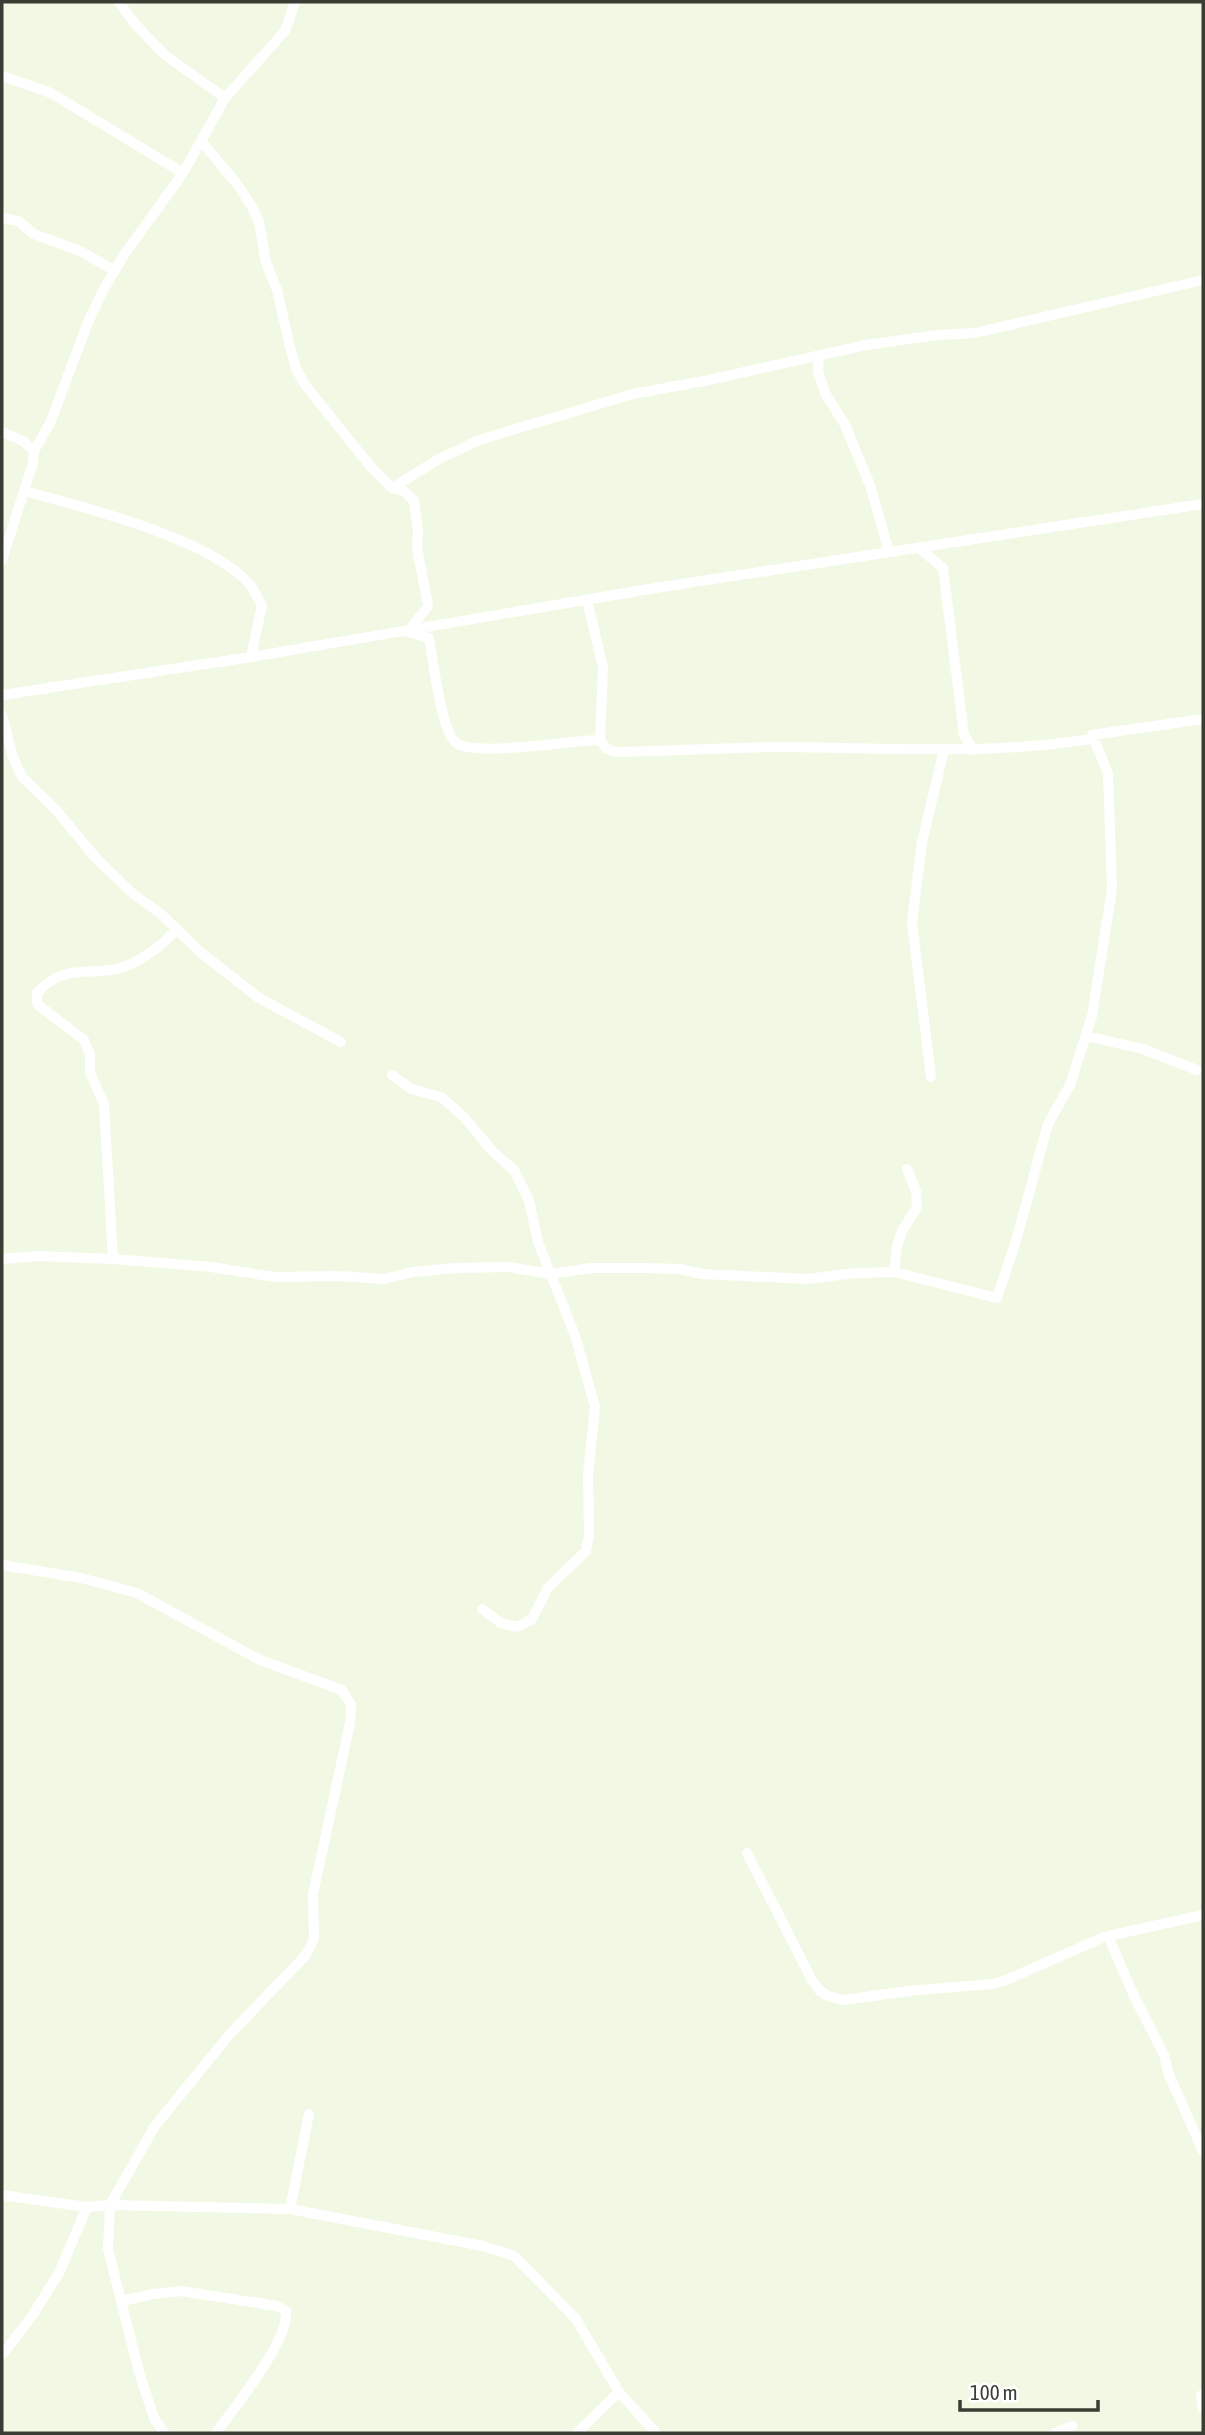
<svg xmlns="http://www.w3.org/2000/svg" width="1205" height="2435" font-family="'Asap Condensed',sans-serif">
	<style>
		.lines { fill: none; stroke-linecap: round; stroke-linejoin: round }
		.street { stroke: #fff; stroke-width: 10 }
	</style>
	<rect width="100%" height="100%" fill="#f1f9e4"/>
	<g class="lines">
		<!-- street -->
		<path class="street" d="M119,2L135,24L165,55L225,98
			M2,76L51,93L183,173
			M202,142L237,184L251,205L259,222L266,263L277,290L290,347L296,369L306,386L370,466L392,488L404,491L414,501L418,530L417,547L428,606L408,632L429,638C433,659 441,729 455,742C472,758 572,740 600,740
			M2,218L18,221L34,234L82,252L115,271
			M819,356L818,371L825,393L845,425L870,485L889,552
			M2,432L23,441L34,451
			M392,488L439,459L479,440L633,394L709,380L866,345L937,335L975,333L1203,280
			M24,491C83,507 213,539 251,586C255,592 258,599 262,605L251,657
			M919,548L943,568L964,735L973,750
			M2,560L33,463L34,451L51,421L88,322L104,289L124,255L183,173L225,98L285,31L295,2
			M587,600L603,667L600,740L607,749L614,752C667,751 720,748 773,747C880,747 985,756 1091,739L1092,735L1203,719
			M2,695L251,657L655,588L1203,504
			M2,715L13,757L22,777L56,810L96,858L132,893L161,914L199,951L259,998L341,1042
			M1086,1036L1143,1049L1197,1070
			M392,1075L411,1089L441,1097L464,1117L493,1152L514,1170L529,1200L538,1242L576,1338L595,1407L588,1474L589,1536L586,1551L548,1588L532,1619L517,1627L501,1623L482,1609
			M931,1077L912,922L922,842L944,750
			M907,1169L916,1191L917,1207L902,1231L897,1246L894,1272L997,1298L1016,1241L1048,1124L1070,1085L1092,1016L1112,889L1108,773L1092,735
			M2,1259L36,1256L113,1259L211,1267L275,1277L338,1276L384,1279L413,1272L456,1268L509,1267L550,1274L591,1268H645L680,1269L702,1274L807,1279L856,1273L894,1272
			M113,1259L104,1104L90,1073V1055L84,1040L37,1004V993C66,961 90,978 123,967C141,961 165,944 176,929
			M2,1565L81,1578L137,1593L260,1660L342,1690L351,1705L350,1723L313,1894L314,1939L305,1956L229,2035L155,2126L110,2205L108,2249L139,2372L154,2418L164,2433
			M747,1853L812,1980L819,1990L828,1996L842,2000L918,1990L993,1984L1004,1981L1104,1937L1203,1915
			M1108,1936L1134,1996L1164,2055L1169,2075L1203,2151
			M2,2195L87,2207L110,2205L290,2209L483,2246L514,2256L576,2319L619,2392L656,2433
			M290,2209L309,2114
			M122,2301L153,2294L181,2291L277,2306L286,2311C289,2342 234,2407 216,2433
			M2,2355L32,2316L59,2273L87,2207
			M1203,2394L1201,2396L1203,2409
			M577,2433L619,2392
			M1055,2433L1072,2426"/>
	</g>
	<!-- border -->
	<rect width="1205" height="2435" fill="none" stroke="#393d34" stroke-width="7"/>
	<!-- scale -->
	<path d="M960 2400v10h138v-10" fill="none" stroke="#393d34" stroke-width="3.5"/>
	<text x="970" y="2400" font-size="21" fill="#393d34" stroke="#ffffff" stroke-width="5" paint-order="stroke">100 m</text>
</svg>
